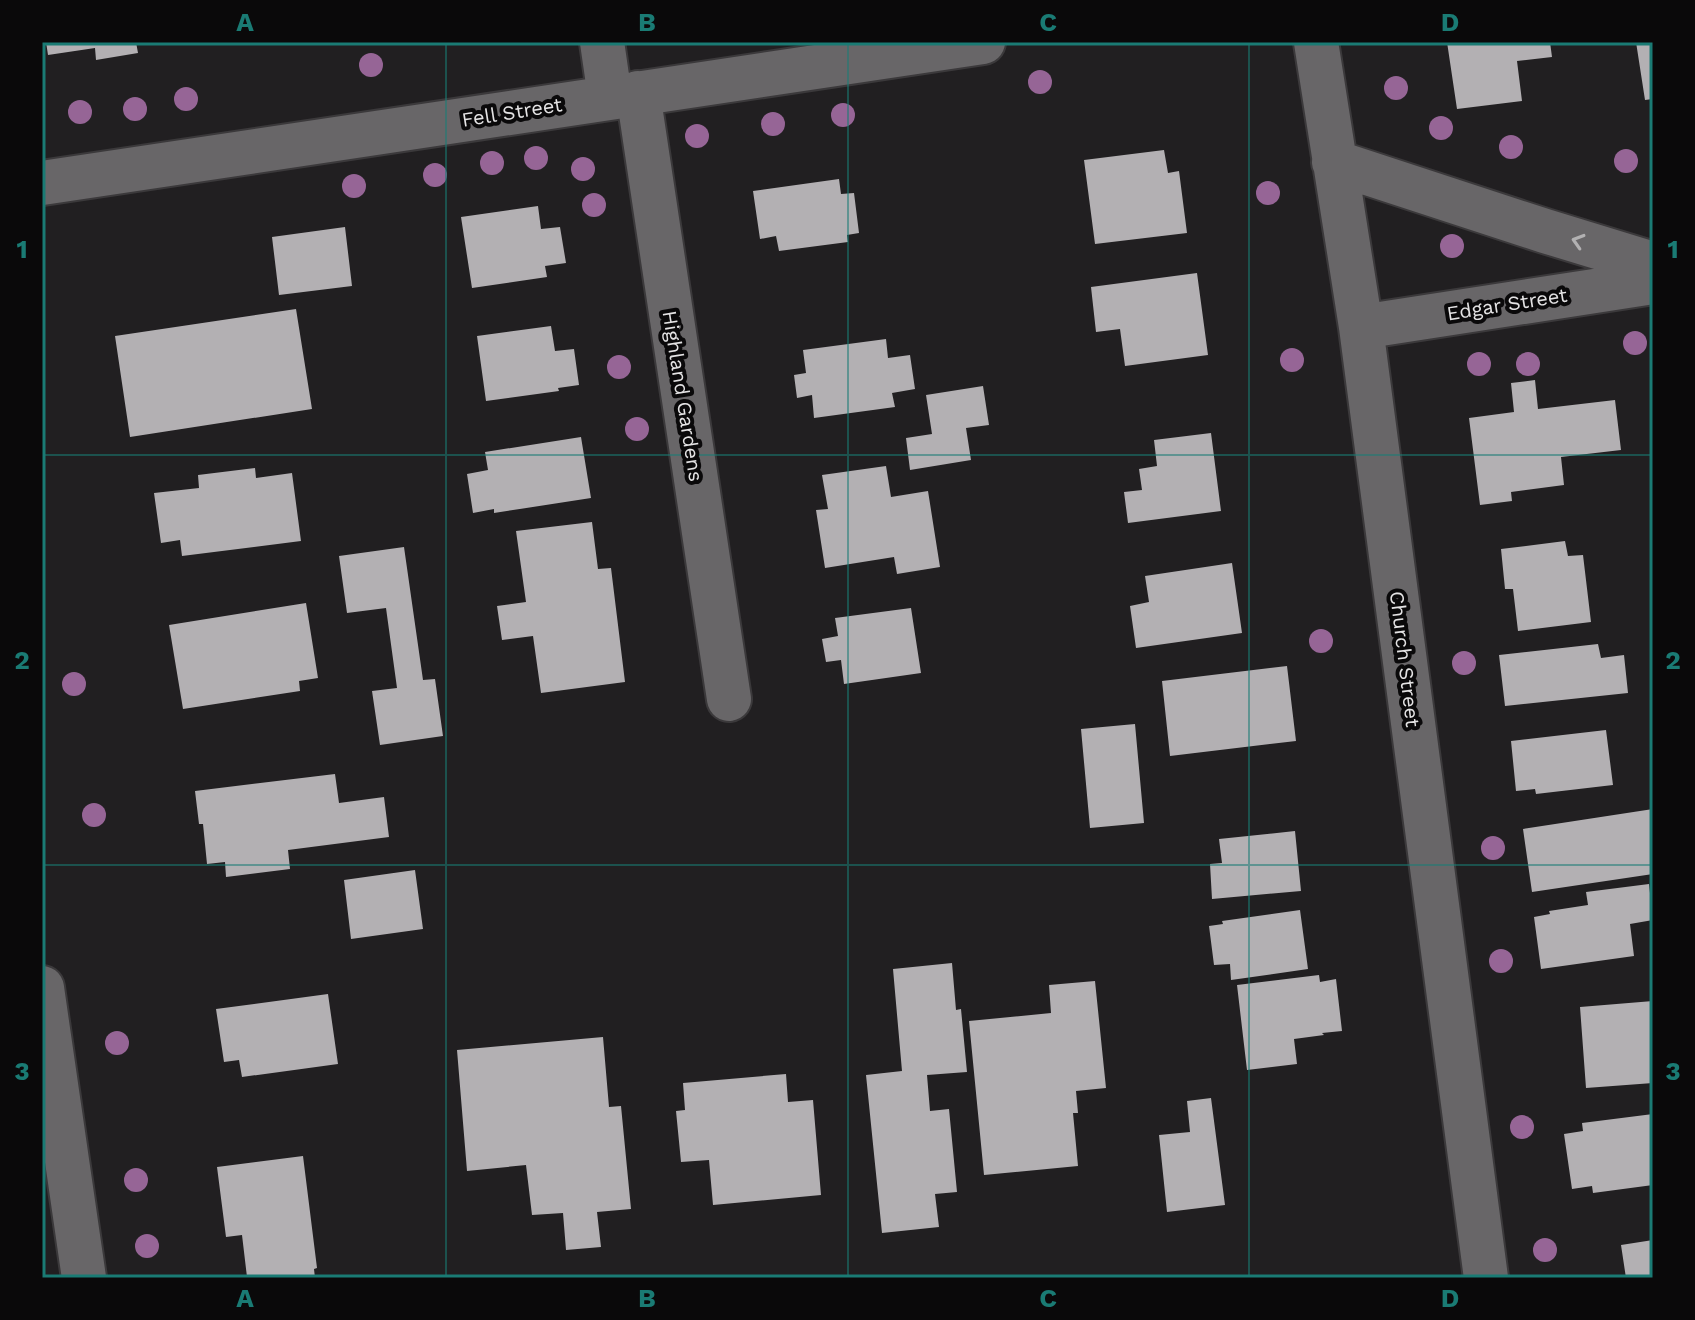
<svg xmlns="http://www.w3.org/2000/svg" width="1695" height="1320" font-family="'Work Sans',sans-serif">
	<style>
		.building { fill: #b3b0b3 }
		.lines { fill: none; stroke-linecap: round; stroke-linejoin: round }
		.street-casing { stroke: #3b393b; stroke-width: 48 }
		.street { stroke: #686668; stroke-width: 44 }
		.tree { fill: #966596 }
		.oneway { stroke: #b2b1b2 }
		.grid { fill: none; stroke: #1a7b74; stroke-width: 2; stroke-opacity: 0.55 }
		.labels { text-anchor: middle; dominant-baseline: central; stroke-width: 8; stroke-linejoin: round; paint-order: stroke }
		.street-label { font-size: 20px; fill: #e4e3e4; stroke: #0a090a }
		.neatline { fill: none; stroke: #1a7b74; stroke-width: 3 }
		.grid-label { font-size: 26px; text-anchor: middle; font-weight: bold; fill: #1a7b74 }
	</style>
	<rect width="100%" height="100%" fill="#211f21"/>
	<!-- building -->
	<path class="building" d="M46,42H136L138,53L96,60L95,48L48,55Z
		M1447,42H1550L1552,57L1517,61L1522,101L1457,109Z
		M1636,42H1653V99L1645,100Z
		M1164,150L1168,173L1179,171L1187,233L1095,244L1084,160Z
		M839,179L841,194L854,193L859,233L847,235L848,242L779,251L776,236L760,239L753,191Z
		M538,206L541,229L560,227L566,263L545,266L547,277L472,288L461,217Z
		M345,227L352,286L279,295L272,237Z
		M1197,273L1208,355L1125,366L1120,329L1096,332L1091,287Z
		M296,309L312,409L130,437L115,336Z
		M551,326L555,351L574,349L579,385L558,388L559,391L486,401L477,336Z
		M886,339L888,358L910,355L915,389L892,393L895,407L814,418L812,395L797,398L794,375L806,373L803,350Z
		M1535,380L1538,409L1615,400L1621,450L1561,457L1564,485L1511,492L1512,501L1480,505L1469,418L1514,412L1511,383Z
		M983,386L989,425L966,428L971,460L910,470L906,438L932,434L926,395Z
		M1211,433L1221,511L1128,523L1124,492L1142,490L1139,469L1157,466L1154,440Z
		M581,437L591,498L494,513V509L473,513L467,474L488,470L485,452Z
		M886,466L891,497L928,491L940,567L897,574L894,557L825,568L816,510L828,509L822,475Z
		M255,468L256,478L292,473L301,541L182,556L180,540L161,543L154,493L199,488L198,475Z
		M592,522L598,569L611,568L625,682L541,693L533,636L502,640L497,606L526,602L516,531Z
		M1565,541L1568,556L1583,555L1591,622L1518,631L1513,589H1505L1501,549Z
		M404,547L423,680L435,679L443,736L380,745L372,691L397,688L386,608L347,613L339,556Z
		M1232,563L1242,633L1136,648L1130,606L1149,602L1145,576Z
		M306,603L318,678L299,681L300,691L183,709L169,625Z
		M911,608L921,673L844,684L841,660L826,662L822,639L838,636L835,618Z
		M1598,644L1601,658L1624,655L1628,693L1505,706L1499,655Z
		M1287,666L1296,741L1170,756L1162,681Z
		M1135,724L1144,823L1090,828L1081,729Z
		M1606,730L1613,785L1536,794L1535,789L1516,791L1511,741Z
		M335,774L339,803L384,797L389,837L288,850L290,869L226,877L225,862L207,864L203,824H199L195,791Z
		M1653,809V874L1532,892L1523,829Z
		M1295,831L1301,891L1212,899L1210,864L1222,863L1219,839Z
		M415,870L423,929L351,939L344,880Z
		M1649,884L1653,920L1630,924L1634,956L1541,969L1534,917L1550,914L1549,911L1588,905L1586,892Z
		M1300,910L1308,969L1231,980L1230,964L1214,965L1209,926L1223,924L1222,921Z
		M952,963L956,1010L961,1009L967,1072L927,1075L930,1111L949,1109L957,1192L935,1194L939,1227L882,1233L866,1075L902,1071L893,969Z
		M1319,975L1320,982L1336,979L1342,1031L1322,1033L1324,1035L1294,1039L1297,1064L1247,1070L1237,985Z
		M1095,981L1106,1088L1076,1091L1078,1113H1073L1078,1166L984,1175L969,1021L1051,1013L1049,985Z
		M328,994L338,1064L242,1077L239,1060L224,1062L216,1009Z
		M1653,1001V1083L1586,1088L1580,1007Z
		M603,1037L609,1107L621,1106L631,1209L597,1212L601,1247L566,1250L563,1213L532,1215L526,1165L467,1171L457,1050Z
		M786,1074L788,1102L813,1100L821,1195L713,1205L709,1160L681,1162L676,1111L685,1110L683,1083Z
		M1211,1098L1225,1205L1167,1212L1159,1135L1190,1132L1187,1101Z
		M1653,1114V1185L1593,1193L1592,1186L1572,1189L1564,1134L1583,1131L1582,1123Z
		M303,1156L317,1268L314,1269L315,1278H265L264,1275L247,1277L242,1235L226,1237L217,1167Z
		M1653,1240V1278H1626L1621,1245Z"/>
	<g class="lines">
		<!-- street casing -->
		<g class="street-casing">
			<path id="street" d="M602,42L610,97
				M1316,42L1361,327L1486,1278
				M638,93L729,699
				M1334,162L1545,231L1653,264
				M42,183L983,42
				M1361,327L1653,282
				M42,988L84,1278"/>
		</g>
		<!-- street -->
		<use href="#street" class="street"/>
	</g>
	<!-- trees -->
	<g class="tree">
		<circle cx="371" cy="65" r="12"/>
		<circle cx="1040" cy="82" r="12"/>
		<circle cx="1396" cy="88" r="12"/>
		<circle cx="186" cy="99" r="12"/>
		<circle cx="135" cy="109" r="12"/>
		<circle cx="80" cy="112" r="12"/>
		<circle cx="843" cy="115" r="12"/>
		<circle cx="773" cy="124" r="12"/>
		<circle cx="1441" cy="128" r="12"/>
		<circle cx="697" cy="136" r="12"/>
		<circle cx="1511" cy="147" r="12"/>
		<circle cx="536" cy="158" r="12"/>
		<circle cx="1626" cy="161" r="12"/>
		<circle cx="492" cy="163" r="12"/>
		<circle cx="583" cy="169" r="12"/>
		<circle cx="435" cy="175" r="12"/>
		<circle cx="354" cy="186" r="12"/>
		<circle cx="1268" cy="193" r="12"/>
		<circle cx="594" cy="205" r="12"/>
		<circle cx="1452" cy="246" r="12"/>
		<circle cx="1635" cy="343" r="12"/>
		<circle cx="1292" cy="360" r="12"/>
		<circle cx="1479" cy="364" r="12"/>
		<circle cx="1528" cy="364" r="12"/>
		<circle cx="619" cy="367" r="12"/>
		<circle cx="637" cy="429" r="12"/>
		<circle cx="1321" cy="641" r="12"/>
		<circle cx="1464" cy="663" r="12"/>
		<circle cx="74" cy="684" r="12"/>
		<circle cx="94" cy="815" r="12"/>
		<circle cx="1493" cy="848" r="12"/>
		<circle cx="1501" cy="961" r="12"/>
		<circle cx="117" cy="1043" r="12"/>
		<circle cx="1522" cy="1127" r="12"/>
		<circle cx="136" cy="1180" r="12"/>
		<circle cx="147" cy="1246" r="12"/>
		<circle cx="1545" cy="1250" r="12"/>
	</g>
	<!-- one-way arrows -->
	<defs><path id="oneway-chevron" d="M-2-3.5L2.5 0L-2 3.5" fill="none" stroke-width="1.6" stroke-linecap="round" stroke-linejoin="round" transform="scale(2)"/></defs>
	<use class="oneway" href="#oneway-chevron" transform="translate(1578 241) rotate(-163)"/>
	<!-- grid -->
	<path class="grid" d="M446,42V1278M848,42V1278M1249,42V1278M42,455H1653M42,865H1653"/>
	<g class="labels">
		<!-- street labels -->
		<g class="street-label">
			<text transform="translate(512 112) rotate(-9)">Fell Street</text>
			<text transform="translate(1507 304) rotate(-9)">Edgar Street</text>
			<text transform="translate(683 396) rotate(81)">Highland Gardens</text>
			<text transform="translate(1405 659) rotate(83)">Church Street</text>
		</g>
	</g>
	<!-- border -->
	<rect width="1695" height="1320" fill="none" stroke="#0a090a" stroke-width="88"/>
	<rect x="44" y="44" width="1607" height="1232" class="neatline"/>
	<g class="grid-label">
		<text x="245" y="31">A</text>
		<text x="647" y="31">B</text>
		<text x="1048" y="31">C</text>
		<text x="1450" y="31">D</text>
		<text x="22" y="258">1</text>
		<text x="1673" y="258">1</text>
		<text x="22" y="669">2</text>
		<text x="1673" y="669">2</text>
		<text x="22" y="1080">3</text>
		<text x="1673" y="1080">3</text>
		<text x="245" y="1307">A</text>
		<text x="647" y="1307">B</text>
		<text x="1048" y="1307">C</text>
		<text x="1450" y="1307">D</text>
	</g>
</svg>
